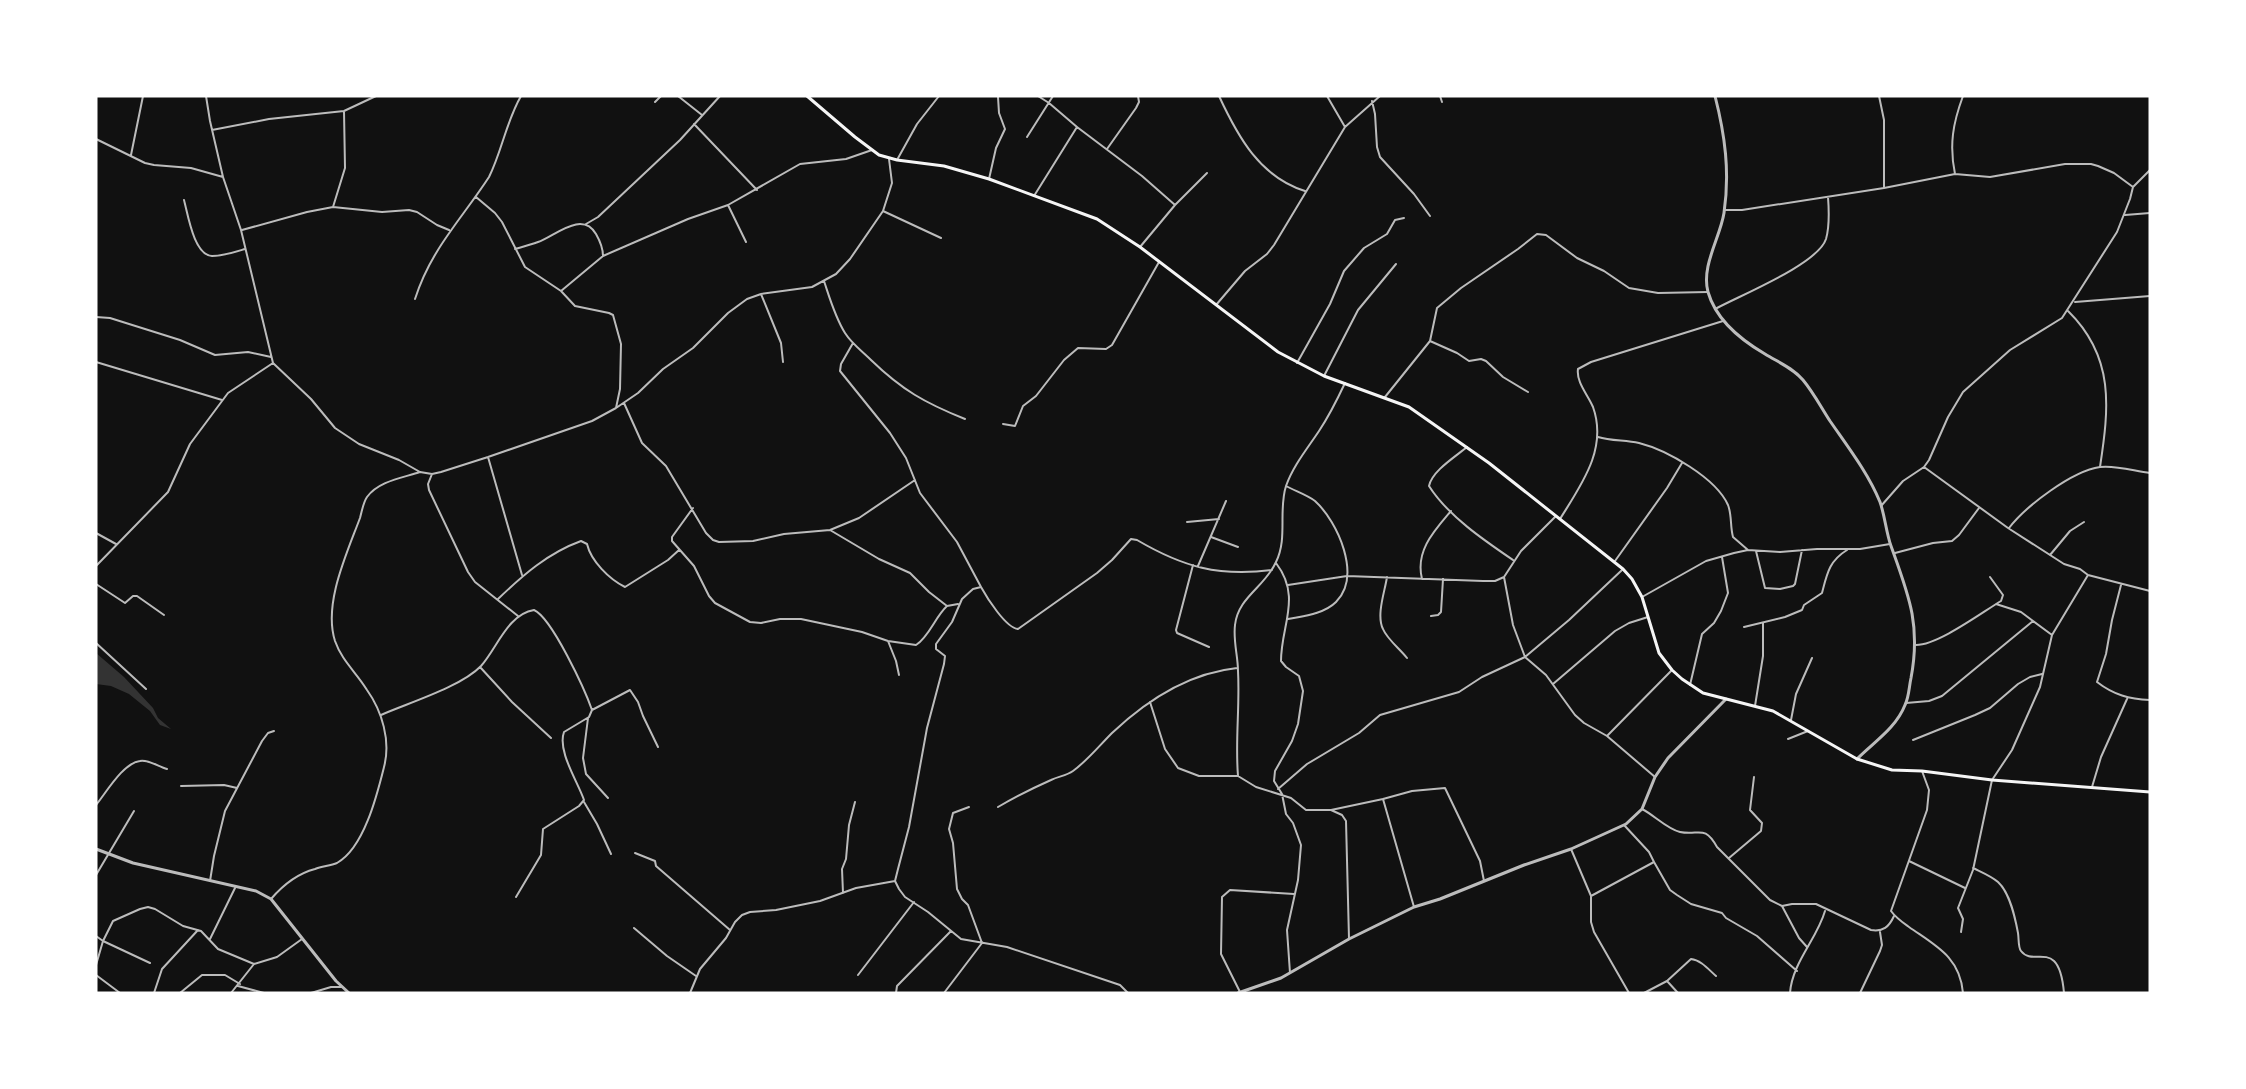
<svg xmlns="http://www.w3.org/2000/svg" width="2246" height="1089" font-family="Spectral,serif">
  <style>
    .water { fill: #333 }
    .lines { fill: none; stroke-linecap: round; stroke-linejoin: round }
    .minor { stroke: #bcbcbc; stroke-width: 2 }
    .tertiary { stroke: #bcbcbc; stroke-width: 3 }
    .secondary { stroke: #f5f5f5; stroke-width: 3 }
  </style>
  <rect width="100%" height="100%" fill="#111"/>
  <path class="water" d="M 96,653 L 124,677 L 153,708 L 158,718 L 171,729 L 160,725 L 150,711 L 129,694 L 111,686 L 96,684 Z"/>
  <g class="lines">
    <path class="minor" d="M 206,96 L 210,121 L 223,177
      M 678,96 L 702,115
      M 1219,96 C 1238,137 1260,177 1305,191
      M 1327,96 L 1345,127
      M 1440,96 L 1442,102
      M 1879,96 L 1884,120 L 1884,188
      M 1372,101 L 1375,114 L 1377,147 L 1380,157 L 1414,194 L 1430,216
      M 655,102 L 661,96
      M 694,124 L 757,190
      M 1077,127 L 1142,176 L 1175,205
      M 212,130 L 269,119 L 344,111 L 376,96
      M 1027,137 L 1053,96
      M 96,139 L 145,163 L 154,165 L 191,168 L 223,177 L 241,230 L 273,363 L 228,393 L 190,444 L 168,492 L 96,566
      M 1107,149 L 1136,108 L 1139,102 L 1138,96
      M 131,155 L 143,96
      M 897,160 L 917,124 L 939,96
      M 1955,174 C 1949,145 1953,123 1963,96
      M 989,179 L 996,148 L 1005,129 L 999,113 L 998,97
      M 1034,196 L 1077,127 L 1049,103 L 1038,96
      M 476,197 L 495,213 L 502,222 L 525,267 L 561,291 L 575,306 L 609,313 L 613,315 L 621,344 L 620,389 L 616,408
      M 184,200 C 188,215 194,255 212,256 C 223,256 235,252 245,249
      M 728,205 L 746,242
      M 333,207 L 345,168 L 344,111
      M 1724,210 L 1742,210 L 1884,188 L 1955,174 L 1990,177 L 2065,164 L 2091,164 L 2098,166 L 2114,173 L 2133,187
      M 883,211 L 941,238
      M 2125,215 L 2150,213
      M 586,224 L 598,217 L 680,140 L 720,96
      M 242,230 L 307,212 L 333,207 L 382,212 L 409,210 L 417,212 L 437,225 L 449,230
      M 1140,247 L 1175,205 L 1207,173
      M 515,249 C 522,247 530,245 538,242 C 555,236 582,210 596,234 C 600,241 603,247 603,256
      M 824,281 C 830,299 835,317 845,333 C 852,344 862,351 871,360 C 902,390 925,403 965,419
      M 561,291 L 603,256 L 688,219 L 728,205 L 800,164 L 846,159 L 872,150
      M 761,294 L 781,343 L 783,362
      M 415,299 C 431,249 461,220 489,177 C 502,151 506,122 521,96
      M 2075,302 L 2150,296
      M 1216,305 L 1245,271 L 1267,254 L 1274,245 L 1345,127 L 1380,96
      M 1717,308 C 1741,295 1818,264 1826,239 C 1830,225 1829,210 1828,197
      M 2068,311 C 2115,357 2109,408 2100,467
      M 96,317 L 110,318 L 180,340 L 215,355 L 248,352 L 271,357
      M 1430,341 L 1457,353 L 1469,361 L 1481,359 L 1486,361 L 1503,377 L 1528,392
      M 853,343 L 841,364 L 840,371 L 890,433 L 906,458 L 920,493 L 957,542 L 981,587
      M 96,362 L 222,400
      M 273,363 L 311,399 L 335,428 L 359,444 L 399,460 L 420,472 L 432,474 L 441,472 L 488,457 L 592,421 L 616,408 L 638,393 L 663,369 L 693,348 L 728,313 L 747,299 L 761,294 L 812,287 L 836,274 L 850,259 L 883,211 L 892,183 L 889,159
      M 1297,363 L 1330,304 L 1344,271 L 1364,248 L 1387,234 L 1395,220 L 1404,218
      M 1324,376 L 1358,310 L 1396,264
      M 1385,397 L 1430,341 L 1437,308 L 1461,288 L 1518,249 L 1537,234 L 1546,235 L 1577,258 L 1604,271 L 1629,288 L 1658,293 L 1708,292
      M 624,403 L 642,443 L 666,466 L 706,533 L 713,540 L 719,542 L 753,541 L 784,534 L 830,530 L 859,518 L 915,480
      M 1003,424 L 1015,426 L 1023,406 L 1036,396 L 1064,360 L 1078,348 L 1106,349 L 1112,345 L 1159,262
      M 1598,437 C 1611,441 1625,440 1639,443 C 1667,450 1716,478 1728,505 C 1732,515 1730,526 1733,537 L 1748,550
      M 1467,447 C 1455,457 1432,471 1429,486 C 1448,516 1485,541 1513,560
      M 488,457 L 522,575
      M 1924,467 L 2008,528 L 2064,564 L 2080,569 L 2088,575 L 2150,591
      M 432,474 L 428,484 L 429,490 L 468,572 L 475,582 L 518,616
      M 1286,486 C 1295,491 1307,495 1315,501 C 1338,522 1362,576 1336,602 C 1324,614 1303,616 1288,619
      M 1881,506 L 1903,481 L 1924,467 L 1929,460 L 1948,417 L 1963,392 L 2010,350 L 2062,318 L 2117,232 L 2130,199 L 2133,187 L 2150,170
      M 693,508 L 672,537 L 672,541 L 694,566 L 709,596 L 715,603 L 750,622 L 761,623 L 780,619 L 801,619 L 862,632 L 888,641 L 916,645 C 929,637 935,617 947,606
      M 1560,519 C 1581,485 1608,449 1593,407 C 1588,395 1576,382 1578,369 L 1591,362 L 1723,321
      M 1187,522 L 1219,519
      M 2009,528 C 2026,506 2072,471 2100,467 C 2116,465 2134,471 2150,473
      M 830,530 L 879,559 L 910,573 L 929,592 L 947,606 L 958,604
      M 96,533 L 116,544
      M 1211,537 L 1238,547
      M 1756,551 L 1765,588 L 1780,589 L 1793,586 L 1795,584 L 1802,550
      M 1895,553 L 1933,543 L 1952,541 L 1959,535 L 1979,508
      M 2050,555 L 2070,531 L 2084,522
      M 1615,561 L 1667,488 L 1682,463
      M 1276,563 C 1302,597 1281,625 1281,661 L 1286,667 L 1299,676 L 1303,691 L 1298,724 L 1292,741 L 1275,771 L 1274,781 L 1282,794 L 1286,814 L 1293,823 L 1301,845 L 1298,880 L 1287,930 L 1290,973
      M 1193,565 L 1176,630 L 1177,633 L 1209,647
      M 1198,566 L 1226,501
      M 1387,577 C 1385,591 1376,615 1383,629 C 1387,639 1400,649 1407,658
      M 1504,577 L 1513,625 L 1525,657 L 1546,675 L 1575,715 L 1584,723 L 1607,736 L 1655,777
      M 1422,579 C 1415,551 1434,531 1451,511
      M 96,584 L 125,603 L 133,596 L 137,596 L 164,615
      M 1288,585 L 1347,576 L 1483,581 L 1495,581 L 1504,577 L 1521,551 L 1556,516
      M 2121,585 L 2112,620 L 2106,654 L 2097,682 C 2114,695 2129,699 2150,700
      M 1642,597 L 1706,561 L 1734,553 L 1748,550 L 1780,552 L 1817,549 L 1860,549 L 1890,544
      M 498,599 C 523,575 548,553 581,541 L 587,544 C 591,561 609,579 625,587 L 668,560 L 679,550
      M 1996,604 L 2021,612 L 2052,635
      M 1431,616 L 1438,615 L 1441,612 L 1443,579
      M 1744,627 L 1785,617 L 1802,610 L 1804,605 L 1822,593 C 1827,574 1829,561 1847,550
      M 888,641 L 896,661 L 899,675
      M 96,643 L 146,689
      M 1916,645 C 1938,645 1981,613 2001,601 L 2003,595 L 1990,577
      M 480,667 L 512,702 L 551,738
      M 1553,684 L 1615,631 L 1629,623 L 1648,617
      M 1690,685 L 1702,634 L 1714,623 L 1721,611 L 1728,593 L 1722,557
      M 1150,702 L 1165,749 L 1178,768 L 1199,776 L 1238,776 L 1256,787 L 1291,798 L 1306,810 L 1331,810 L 1342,815 L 1346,821 L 1349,939
      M 1906,703 L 1929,701 L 1942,696 L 2033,621
      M 1755,706 L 1763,656 L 1763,623
      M 381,715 C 408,703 461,687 481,666 C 497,648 508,614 534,610 C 552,618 585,690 592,710
      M 588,718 L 583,758 L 586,774 L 608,798
      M 1791,720 L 1796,694 L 1812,658
      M 1607,736 L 1672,670
      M 1788,739 L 1808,731
      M 1913,740 L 1975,715 L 1990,708 L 2018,684 L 2030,677 L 2042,674
      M 1922,771 L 1929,790 L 1927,810 L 1891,911 C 1896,918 1902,922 1909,927 C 1936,946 1960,957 1963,993
      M 1238,776 C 1235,741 1240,706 1238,671 C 1238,656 1233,641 1235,625 C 1238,597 1265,587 1276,562 C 1288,538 1278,511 1286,486 C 1293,466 1307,449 1319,431 C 1329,416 1337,400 1345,383
      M 181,786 L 224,785 L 237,788
      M 2092,787 L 2101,757 L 2127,699
      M 1278,789 L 1307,764 L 1359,733 L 1380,715 L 1459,692 L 1482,677 L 1525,657 L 1569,620 L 1622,570
      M 1383,799 L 1412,791 L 1445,788 L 1480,861 L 1484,881
      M 584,802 L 597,824 L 611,854
      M 96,805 C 106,793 123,763 140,761 C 148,759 159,767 167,769
      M 998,807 C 1015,797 1033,788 1051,780 C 1059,776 1066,776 1073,771 C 1088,760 1099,746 1112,733 C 1147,700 1189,673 1237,668
      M 1642,809 C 1654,815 1667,829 1680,832 C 1699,836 1704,824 1717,847 L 1770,900 L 1782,906 L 1792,904 L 1816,904 L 1871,930 C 1883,932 1889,927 1894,916
      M 1331,810 L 1383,799 L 1414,907
      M 1624,825 L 1649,852 L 1654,862
      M 1571,849 L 1591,896 L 1591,922 L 1594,932 L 1629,993
      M 635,853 L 655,861 L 656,866 L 730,930
      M 1729,858 L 1761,831 L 1762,823 L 1750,810 L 1754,777
      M 1909,861 L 1965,888
      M 1973,868 C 1981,872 1991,876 1998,882 C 2010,893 2015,917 2018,933 C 2019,939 2018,947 2021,951 C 2034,968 2059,936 2064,993
      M 96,875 L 134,811
      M 210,881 L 214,856 L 225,811 L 262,741 L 268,733 L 274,731
      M 843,893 L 842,869 L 846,859 L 849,825 L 855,802
      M 1591,896 L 1654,862 L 1670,890 L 1677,895 L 1691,904 L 1722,913 L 1726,918 L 1757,936 L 1797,971
      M 516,897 L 541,855 L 543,829 L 579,806 L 584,800 C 578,782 557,751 564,732 L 589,717 L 592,710 L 630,690 L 638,702 L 643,716 L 658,747
      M 271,899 C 283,885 296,874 315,869 C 322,866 330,866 337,863 C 364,848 377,795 384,767 C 391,741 382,711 367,690 C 356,672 342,661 335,641 C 323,604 347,553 360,518 C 362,511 363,503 367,497 C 379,481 402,478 420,472
      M 1782,906 L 1799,938 L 1807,947
      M 634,928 L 667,956 L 696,976
      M 1961,932 L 1963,919 L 1958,908 L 1973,870 L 1992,780 L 2012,750 L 2040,687 L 2052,635 L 2088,575
      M 96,936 L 103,941 L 150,963
      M 210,939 L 235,888
      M 96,965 L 103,941 L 113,921 L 140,909 L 148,907 L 155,909 L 183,926 L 201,931 L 218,949 L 254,964
      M 96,975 L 120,993
      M 858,975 L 914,902
      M 1667,981 L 1678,993
      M 238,986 L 264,993
      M 1240,992 L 1221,954 L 1222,897 L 1230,890 L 1294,894
      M 154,993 L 162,969 L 198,930
      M 180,993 L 202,975 L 225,975 L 240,984
      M 231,993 L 254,964 L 277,957 L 302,939
      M 311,993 L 331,987 L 342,987
      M 690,993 L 700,969 L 726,938 L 735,922 L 742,915 L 750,912 L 776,910 L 820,901 L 856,888 L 895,881
      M 896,993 L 897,986 L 951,931
      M 944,993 L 982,943 L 968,905 L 962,899 L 957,889 L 953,843 L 949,829 L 953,813 L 969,807
      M 1128,993 L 1120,985 L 1007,947 L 961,939 L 928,912 L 905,897 L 899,889 L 895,881 L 898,869 L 909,827 L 927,728 L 944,664 L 945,656 L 936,649 L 936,644 L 952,622 L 962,599 L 973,589 L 981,587 C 987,598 1006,628 1018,629 L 1097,573 L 1112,560 L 1131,539 L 1137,540 C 1183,567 1219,577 1272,570
      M 1644,993 L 1667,981 L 1691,959 C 1701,960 1709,970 1716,976
      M 1790,993 C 1792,963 1817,939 1825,911
      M 1860,993 L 1880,951 L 1882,945 L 1880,932"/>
    <path class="tertiary" d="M 1715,96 C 1725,135 1730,172 1724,213 C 1720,238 1701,266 1708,292 C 1716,320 1741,340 1765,354 C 1778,362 1793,368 1803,380 C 1813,392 1821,407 1830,421 C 1848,447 1868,473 1880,502 C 1885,516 1886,532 1891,546 C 1909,596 1921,625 1911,678 C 1909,687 1909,697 1905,705 C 1896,728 1874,742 1857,759
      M 96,849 L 133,863 L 256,891 L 271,899 L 336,981 L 349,993
      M 1238,993 L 1281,978 L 1349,939 L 1414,907 L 1440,899 L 1524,865 L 1571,849 L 1626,824 L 1642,809 L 1655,777 L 1668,758 L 1726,699"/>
    <path class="secondary" d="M 807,96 L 855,137 L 879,155 L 897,160 L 944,166 L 989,179 L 1097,219 L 1140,247 L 1278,352 L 1324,376 L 1409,407 L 1489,463 L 1623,569 L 1632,579 L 1642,597 L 1659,653 L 1672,670 L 1682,679 L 1703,693 L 1773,711 L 1857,759 L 1892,770 L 1922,771 L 1992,780 L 2150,792"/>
  </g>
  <rect width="2246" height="1089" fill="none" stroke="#ffffff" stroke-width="195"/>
</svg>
